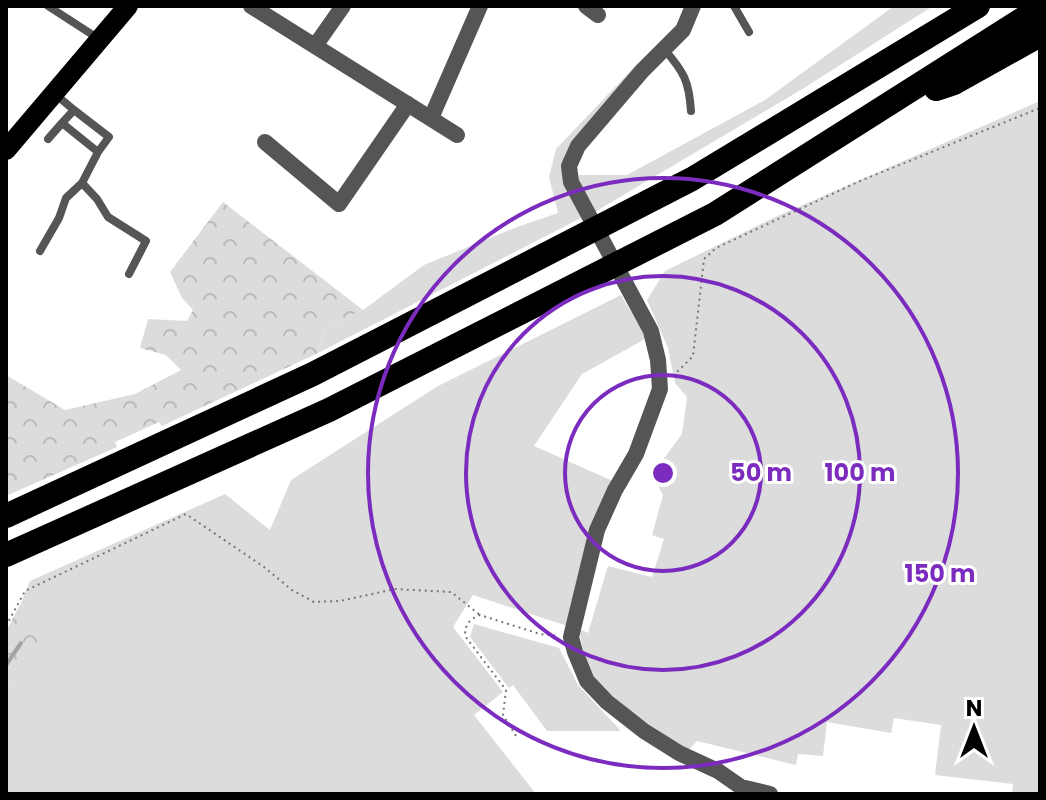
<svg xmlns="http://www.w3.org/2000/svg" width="1046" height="800" font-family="Poppins,sans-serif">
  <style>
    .grass { fill: #dcdcdc }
    .forest { fill: url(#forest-crowns) }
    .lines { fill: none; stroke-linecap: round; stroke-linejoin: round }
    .stream { stroke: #a3a3a3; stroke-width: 4 }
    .path { stroke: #777; stroke-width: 2; stroke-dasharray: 2 4; stroke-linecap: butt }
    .lane { stroke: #555; stroke-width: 8 }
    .street { stroke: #555; stroke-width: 16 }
    .primary { stroke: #000; stroke-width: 20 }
    .highway { stroke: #000; stroke-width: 24 }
    .ring { fill: none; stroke: #7b2cbf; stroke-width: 4 }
    .centre { fill: #7b2cbf; stroke: #fff; stroke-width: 4 }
    .ring-label { font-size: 24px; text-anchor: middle; font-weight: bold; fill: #7b2cbf; stroke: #fff; stroke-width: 6; stroke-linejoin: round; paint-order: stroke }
  </style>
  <defs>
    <pattern id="forest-crowns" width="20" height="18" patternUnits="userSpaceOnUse" patternTransform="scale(2)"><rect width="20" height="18" fill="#dcdcdc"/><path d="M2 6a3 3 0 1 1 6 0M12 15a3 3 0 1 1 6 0" fill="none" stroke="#bbb"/></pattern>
  </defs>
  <rect width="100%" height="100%" fill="#fff"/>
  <path class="grass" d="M 894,6 L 933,6 L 804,88 L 593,213 L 576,175 L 627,175 L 765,100 Z
    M 639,62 L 569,151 L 583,217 L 318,353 L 325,327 L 363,310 L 424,265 L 517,227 L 558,213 L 549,177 L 556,149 Z
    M 1040,101 L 1040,794 L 1012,794 L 1013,784 L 935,775 L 941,725 L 894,718 L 891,733 L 827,722 L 823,756 L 798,754 L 796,765 L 697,741 L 688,751 L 632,712 L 597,683 L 583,651 L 579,629 L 588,633 L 608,566 L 652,577 L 664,539 L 652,535 L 663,495 L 652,475 L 682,434 L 687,397 L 675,383 L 668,348 L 647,300 L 665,271 L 773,218 Z
    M 621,295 L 647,338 L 582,374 L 534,446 L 613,481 L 567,626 L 473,595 L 453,627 L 503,692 L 474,715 L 536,794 L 6,794 L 6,688 L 47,641 L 21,603 L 30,581 L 225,494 L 270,530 L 291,480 L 438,386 Z
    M 474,624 L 559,648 L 578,685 L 621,731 L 547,731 L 513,685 L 509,688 L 470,637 Z"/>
  <path class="forest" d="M 223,202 L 363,310 L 325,327 L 318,353 L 162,426 L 159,422 L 115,442 L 117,447 L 6,496 L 6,375 L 65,410 L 135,394 L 181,370 L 166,355 L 140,348 L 148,319 L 187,321 L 193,310 L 182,298 L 170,272 Z
    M 21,603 L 48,641 L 6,688 L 6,631 Z"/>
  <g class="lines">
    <path class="stream" d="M 6,665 L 21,643"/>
    <path class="path" d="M 673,376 L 693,356 L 704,259 L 716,248 L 860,181 L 1040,108
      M 6,626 L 25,591 L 186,514 L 264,567 L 292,590 L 314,602 L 340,601 L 395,589 L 451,592 L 480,615
      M 516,736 L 503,715 L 506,690 L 465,636 C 465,625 469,619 480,615 L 540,634 L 558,636"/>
    <path class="lane" d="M 48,6 L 99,39
      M 734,6 L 749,32
      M 664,49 C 684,72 689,81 691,111
      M 55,94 L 74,110 L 62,123 L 98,152 L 82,183 L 97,199 L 108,217 L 146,241 L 129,274
      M 74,110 L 109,137 L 98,152
      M 48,139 L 62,123
      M 40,251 L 59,218 L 66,198 L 82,183"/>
    <path class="street" d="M 251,6 L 457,135
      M 586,6 L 598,15
      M 693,6 L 683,30 L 642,71 L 578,146 L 569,166 L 571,182 L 651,331 L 658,360 L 660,389 L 636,454 L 615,490 L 597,530 L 571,637 L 575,652 L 587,681 L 607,702 L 644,731 L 679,753 L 718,771 L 741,787 L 770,794
      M 315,46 L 343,6
      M 431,118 L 480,6
      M 265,142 L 339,204 L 408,104"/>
    <path class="primary" d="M 6,150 L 128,6"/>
    <path class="highway" d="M 936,89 L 954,83 L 1040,35
      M 6,516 L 313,374 L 692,179 L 978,6
      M 6,555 L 329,410 L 715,214 L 1040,8"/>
  </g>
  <g class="ring">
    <circle cx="663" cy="473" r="98"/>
    <circle cx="663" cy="473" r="197"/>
    <circle cx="663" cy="473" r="295"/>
  </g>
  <circle cx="663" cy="473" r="12" class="centre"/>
  <g class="ring-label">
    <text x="761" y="481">50 m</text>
    <text x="860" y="481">100 m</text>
    <text x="940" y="582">150 m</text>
  </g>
  <rect width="1046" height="800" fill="none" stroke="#000000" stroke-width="16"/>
  <g transform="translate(974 728)" stroke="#ffffff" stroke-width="6" paint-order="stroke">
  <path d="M0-6L14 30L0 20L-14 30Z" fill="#000000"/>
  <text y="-12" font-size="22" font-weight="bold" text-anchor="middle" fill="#000000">N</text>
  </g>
</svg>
